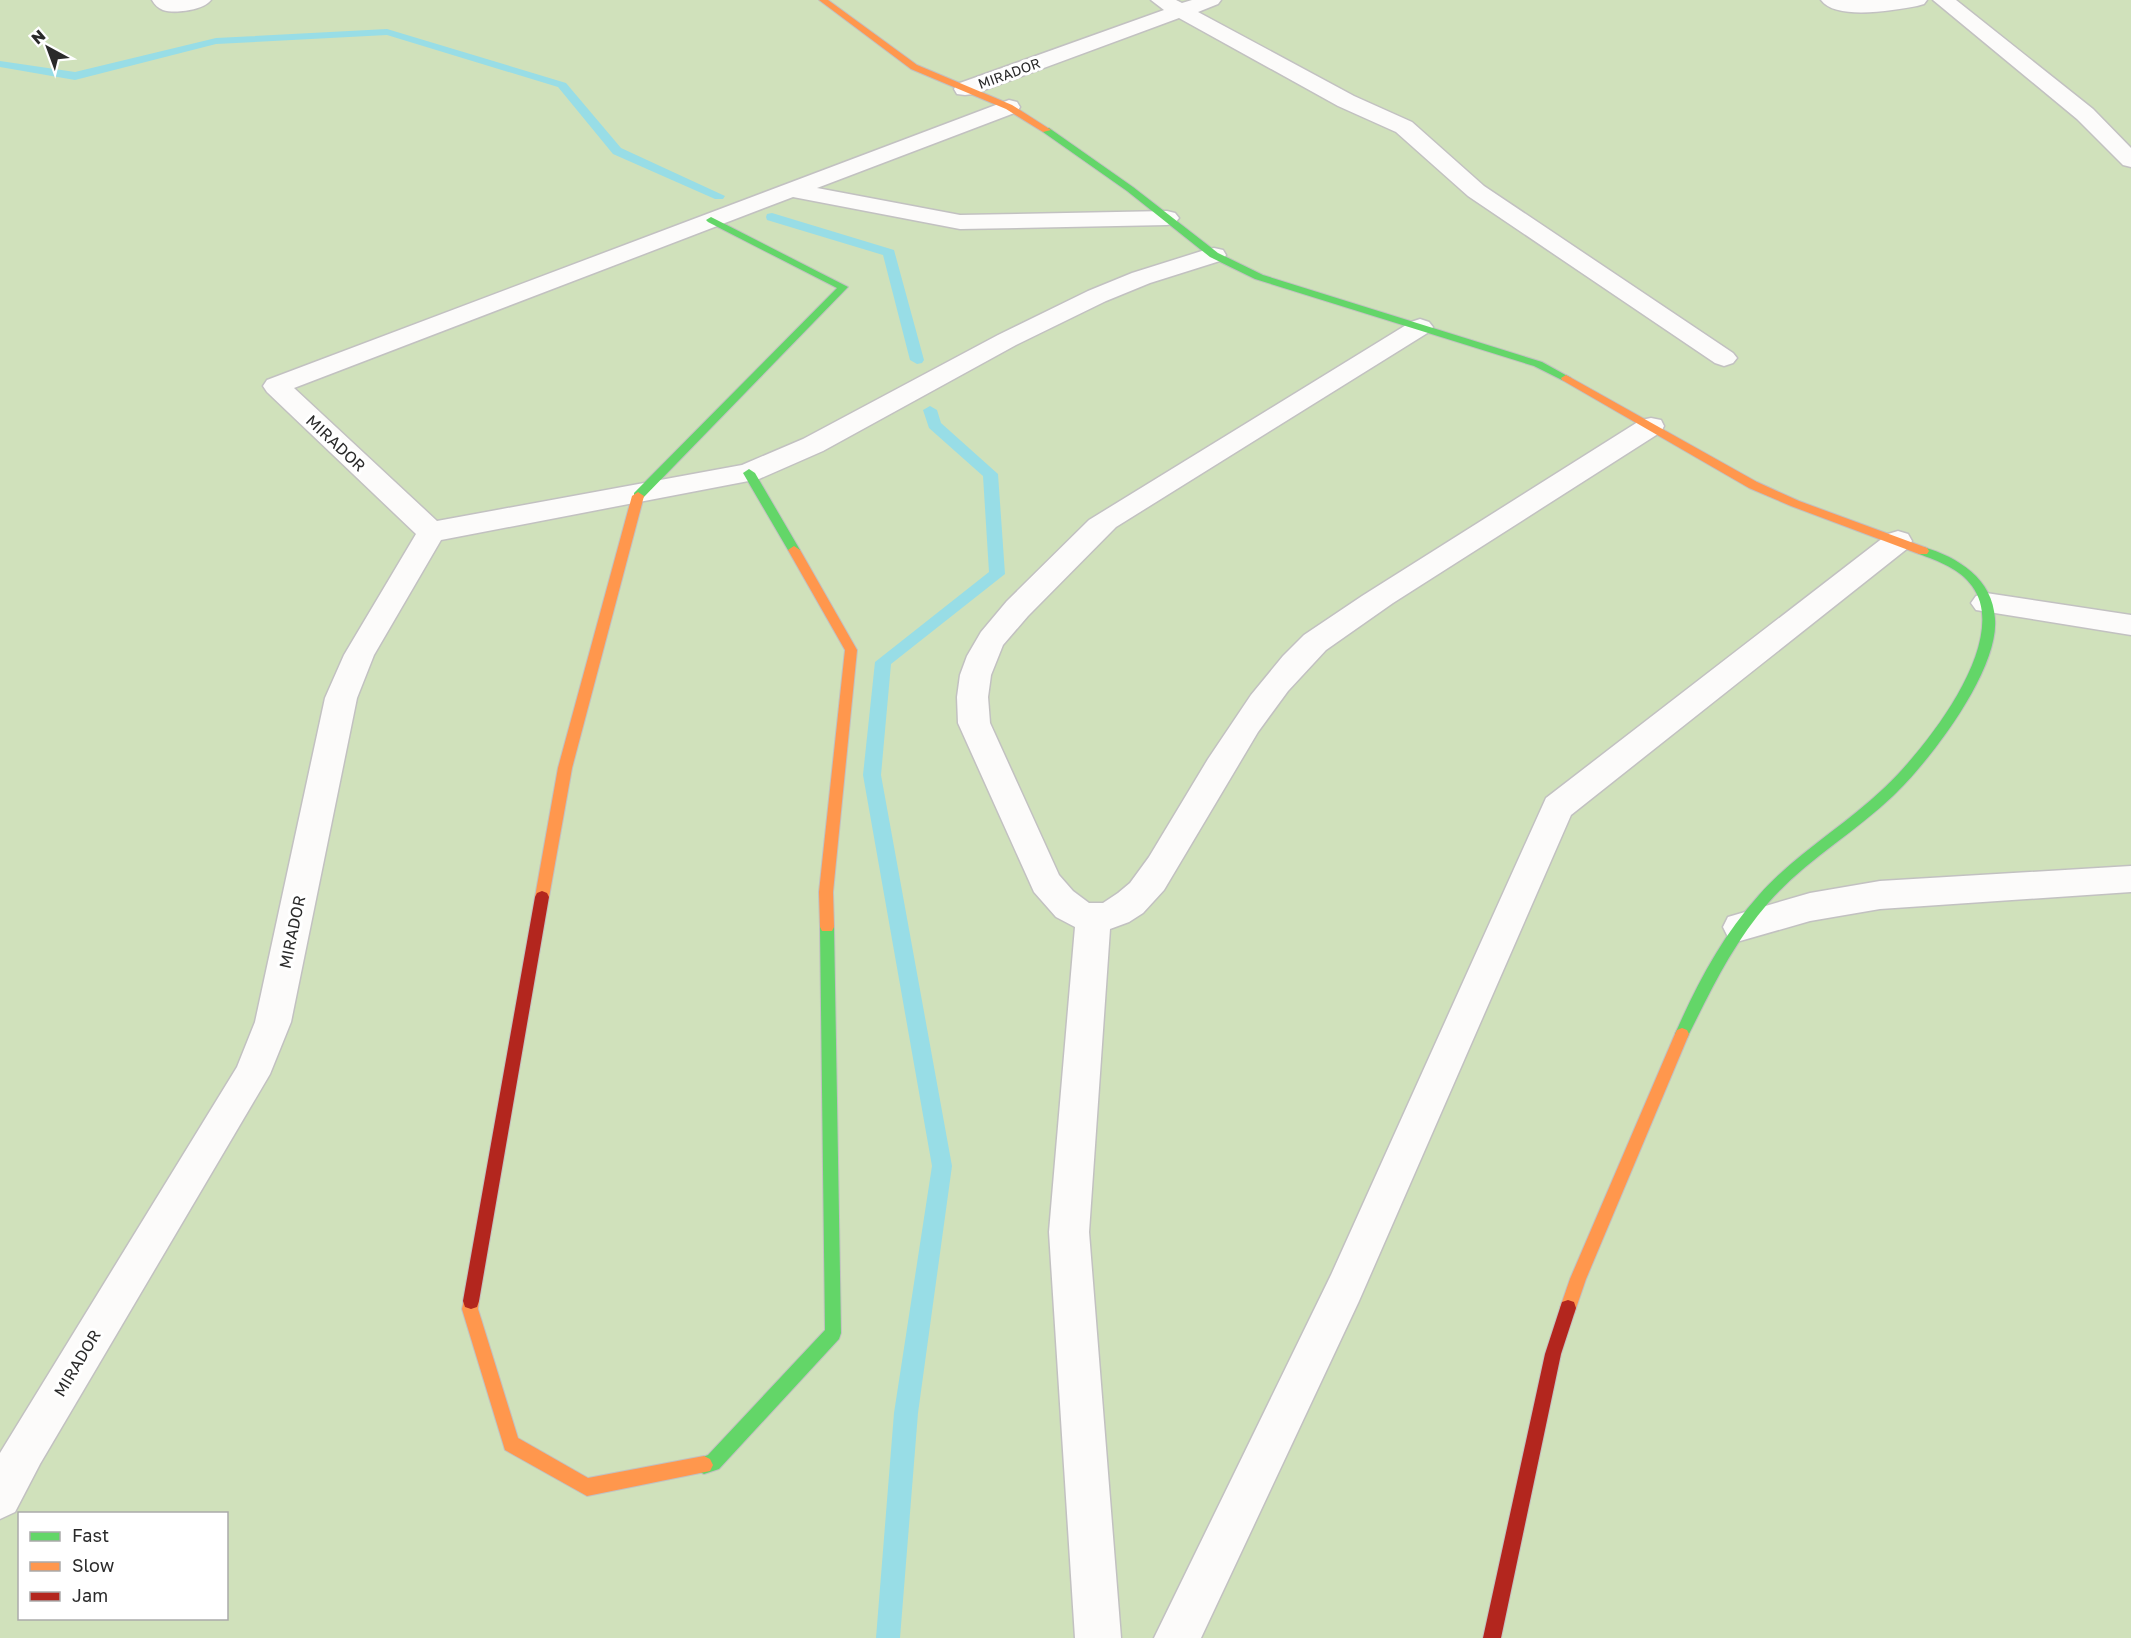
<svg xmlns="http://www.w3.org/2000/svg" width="2131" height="1638" font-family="'Golos Text',sans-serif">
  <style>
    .green { fill: #d0e1bb; fill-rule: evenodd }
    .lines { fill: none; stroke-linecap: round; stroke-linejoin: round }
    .stream { fill: #98dde6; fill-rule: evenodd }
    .street-casing { stroke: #c2c1c1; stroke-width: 3 }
    .fast-casing { stroke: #c2c1c1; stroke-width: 2 }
    .slow-casing { stroke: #c2c1c1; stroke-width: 2 }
    .jam-casing { stroke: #c2c1c1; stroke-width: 2 }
    .street { fill: #fcfbfa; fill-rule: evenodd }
    .fast { fill: #63d668; fill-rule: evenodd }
    .slow { fill: #ff974d; fill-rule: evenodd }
    .jam { fill: #b3261e; fill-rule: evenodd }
    .labels { text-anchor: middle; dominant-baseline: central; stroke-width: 6; stroke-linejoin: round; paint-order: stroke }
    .far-street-label { font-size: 14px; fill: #2a2a2a; stroke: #fff }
    .street-label { font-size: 16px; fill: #2a2a2a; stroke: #fff }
  </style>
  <rect width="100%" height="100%" fill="#e8e4e0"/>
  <path class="green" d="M 0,0 L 2131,0 L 2131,1638 L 0,1638 ZM 20,1514 L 226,1514 L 226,1618 L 20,1618 Z"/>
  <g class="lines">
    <path class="stream" d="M 387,29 L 566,83 L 621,148 L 725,196 L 723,199 L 715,199 L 613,154 L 558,87 L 387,35 L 216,44 L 75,80 L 0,67 L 0,61 L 75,72 L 216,38 Z
      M 772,213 L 894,250 L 924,360 L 922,363 L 917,364 L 910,360 L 883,255 L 767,220 L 766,217 L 767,214 Z
      M 930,406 L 937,410 L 941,423 L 998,474 L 1005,574 L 891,664 L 881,775 L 952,1166 L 918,1413 L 900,1638 L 876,1638 L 894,1413 L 932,1166 L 863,775 L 875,662 L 989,572 L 983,476 L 929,428 L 923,410 Z"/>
    <defs>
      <path id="street" d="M 152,0 L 211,0 C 204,10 175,14 163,10 C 158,8 155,5 152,0 Z
        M 1151,0 L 1176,0 L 1182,3 L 1192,0 L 1221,0 L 1218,4 L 1198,12 L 1354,96 L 1412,122 L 1484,186 L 1733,353 L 1737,358 L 1733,363 L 1724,366 L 1715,363 L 1468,196 L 1396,132 L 1338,106 L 1179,18 L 973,94 L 965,95 L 957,94 L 954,89 L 957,84 L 1164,10 Z
        M 1821,0 L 1927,0 L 1924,4 L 1917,6 C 1895,10 1836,21 1821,0 Z
        M 1933,0 L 1956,0 L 2093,109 L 2131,148 L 2131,167 L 2123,165 L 2077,119 Z
        M 1009,100 L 1017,102 L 1020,107 L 1017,112 L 817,188 L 960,215 L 1167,211 L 1175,213 L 1179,218 L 1175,223 L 1167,225 L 960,229 L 793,197 L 294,388 L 437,521 L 742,465 L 803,439 L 998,335 L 1088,291 L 1132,273 L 1205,250 L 1214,248 L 1223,250 L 1226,255 L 1223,260 L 1150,283 L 1106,301 L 1016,345 L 823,451 L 759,479 L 441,540 L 374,655 L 357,698 L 291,1022 L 270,1074 L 40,1464 L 15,1512 L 0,1519 L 0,1453 L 237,1067 L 255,1022 L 325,698 L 344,655 L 416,534 L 267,392 L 263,386 L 267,380 Z
        M 1420,319 L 1429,322 L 1433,327 L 1429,332 L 1116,527 L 1028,616 L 1003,645 L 991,675 L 988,697 L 990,723 L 1059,875 L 1073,891 L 1089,903 L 1103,903 L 1118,893 L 1130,883 L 1149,857 L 1208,759 L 1251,695 L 1283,656 L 1304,635 L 1362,596 L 1641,420 L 1651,418 L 1661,420 L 1664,426 L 1661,432 L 1393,603 L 1326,650 L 1288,691 L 1258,732 L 1164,890 L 1143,913 L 1129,922 L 1110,929 L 1089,1232 L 1121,1638 L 1075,1638 L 1049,1232 L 1075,927 L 1056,917 L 1034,892 L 958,723 L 957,697 L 960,675 L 967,656 L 981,632 L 1007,601 L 1089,520 L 1411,322 Z
        M 1898,531 L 1908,534 L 1912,541 L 1908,548 L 1571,815 L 1359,1301 L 1201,1638 L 1154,1638 L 1331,1275 L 1546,798 L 1888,534 Z
        M 1986,593 L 2131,615 L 2131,635 L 1976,610 L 1971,603 L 1976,596 Z
        M 2131,866 L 2131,892 L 1880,909 L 1810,921 L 1740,941 L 1728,937 L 1723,927 L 1728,917 L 1810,893 L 1880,881 Z"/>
      <path id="fast" d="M 1043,128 L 1049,128 L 1133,187 L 1218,253 L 1263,275 L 1542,362 L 1571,378 L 1566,381 L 1562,380 L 1534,366 L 1255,279 L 1210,257 L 1127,191 L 1043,132 Z
        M 711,217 L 848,287 L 642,499 L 634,499 L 634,493 L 837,288 L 708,222 L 706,220 Z
        M 749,469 L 755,473 L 800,550 L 798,553 L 794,554 L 788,550 L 743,473 Z
        M 1923,547 C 1958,557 1993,579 1995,619 C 1999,671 1929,762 1893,796 C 1853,834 1805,861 1769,902 C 1733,943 1711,990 1687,1038 L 1682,1040 L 1677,1038 L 1675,1034 C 1697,984 1722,936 1759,895 C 1795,854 1843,827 1883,789 C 1922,753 2013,641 1972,586 C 1960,569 1938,561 1919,554 L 1917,551 Z
        M 827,921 L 832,923 L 834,927 L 841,1333 L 839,1339 L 719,1469 L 704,1474 L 698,1471 L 695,1465 L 698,1459 L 708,1455 L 825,1330 L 820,927 L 822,923 Z"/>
      <path id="slow" d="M 819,0 L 828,0 L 917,65 L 1012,105 L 1051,130 L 1043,132 L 1006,109 L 911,69 Z
        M 1566,375 L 1757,482 L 1799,501 L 1927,548 L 1929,551 L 1927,554 L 1919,554 L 1791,506 L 1749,488 L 1562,380 L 1561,378 Z
        M 638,492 L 644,496 L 572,768 L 549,897 L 547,901 L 537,901 L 535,897 L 558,768 L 632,496 Z
        M 794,546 L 800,550 L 857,650 L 833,892 L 834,927 L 832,931 L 822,931 L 820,927 L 819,892 L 845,650 L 788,550 Z
        M 1682,1028 L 1687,1030 L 1689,1034 L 1586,1279 L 1574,1314 L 1568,1316 L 1562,1314 L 1560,1308 L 1570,1279 L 1675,1034 L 1677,1030 Z
        M 471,1293 L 477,1295 L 479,1301 L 478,1309 L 518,1438 L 588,1478 L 704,1456 L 710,1459 L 713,1465 L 710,1471 L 587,1496 L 505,1450 L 462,1309 L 465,1295 Z"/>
      <path id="jam" d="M 542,891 L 547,893 L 549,897 L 479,1301 L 477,1307 L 471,1309 L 465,1307 L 463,1301 L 535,897 L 537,893 Z
        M 1568,1300 L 1574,1302 L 1576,1308 L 1561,1354 L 1501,1638 L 1483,1638 L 1545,1354 L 1560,1308 L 1562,1302 Z"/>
    </defs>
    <use href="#street" class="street-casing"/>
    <use href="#fast" class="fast-casing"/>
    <use href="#slow" class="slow-casing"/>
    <use href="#jam" class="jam-casing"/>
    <use href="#street" class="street"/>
    <use href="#fast" class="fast"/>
    <use href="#slow" class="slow"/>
    <use href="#jam" class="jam"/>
  </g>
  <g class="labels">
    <g class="far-street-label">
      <text transform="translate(1009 73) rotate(-20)">MIRADOR</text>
    </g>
    <g class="street-label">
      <text transform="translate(336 443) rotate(43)">MIRADOR</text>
      <text transform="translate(292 932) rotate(-78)">MIRADOR</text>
      <text transform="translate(77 1363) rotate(-59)">MIRADOR</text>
    </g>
  </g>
  <rect x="18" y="1512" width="210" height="108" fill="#ffffff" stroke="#aaaaaa" stroke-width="1.5"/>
  <rect x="30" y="1532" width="30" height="9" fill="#63d668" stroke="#aaaaaa" stroke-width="1.5"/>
  <text x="72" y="1542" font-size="18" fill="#2a2a2a">Fast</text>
  <rect x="30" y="1562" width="30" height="9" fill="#ff974d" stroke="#aaaaaa" stroke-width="1.5"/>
  <text x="72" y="1572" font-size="18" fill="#2a2a2a">Slow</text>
  <rect x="30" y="1592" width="30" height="9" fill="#b3261e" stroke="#aaaaaa" stroke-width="1.5"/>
  <text x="72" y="1602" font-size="18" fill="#2a2a2a">Jam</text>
  <g transform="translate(48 48) rotate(319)" stroke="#ffffff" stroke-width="4.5" paint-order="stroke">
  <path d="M0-4.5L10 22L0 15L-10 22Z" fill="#2a2a2a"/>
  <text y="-9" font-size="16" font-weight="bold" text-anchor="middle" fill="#2a2a2a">N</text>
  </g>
</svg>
